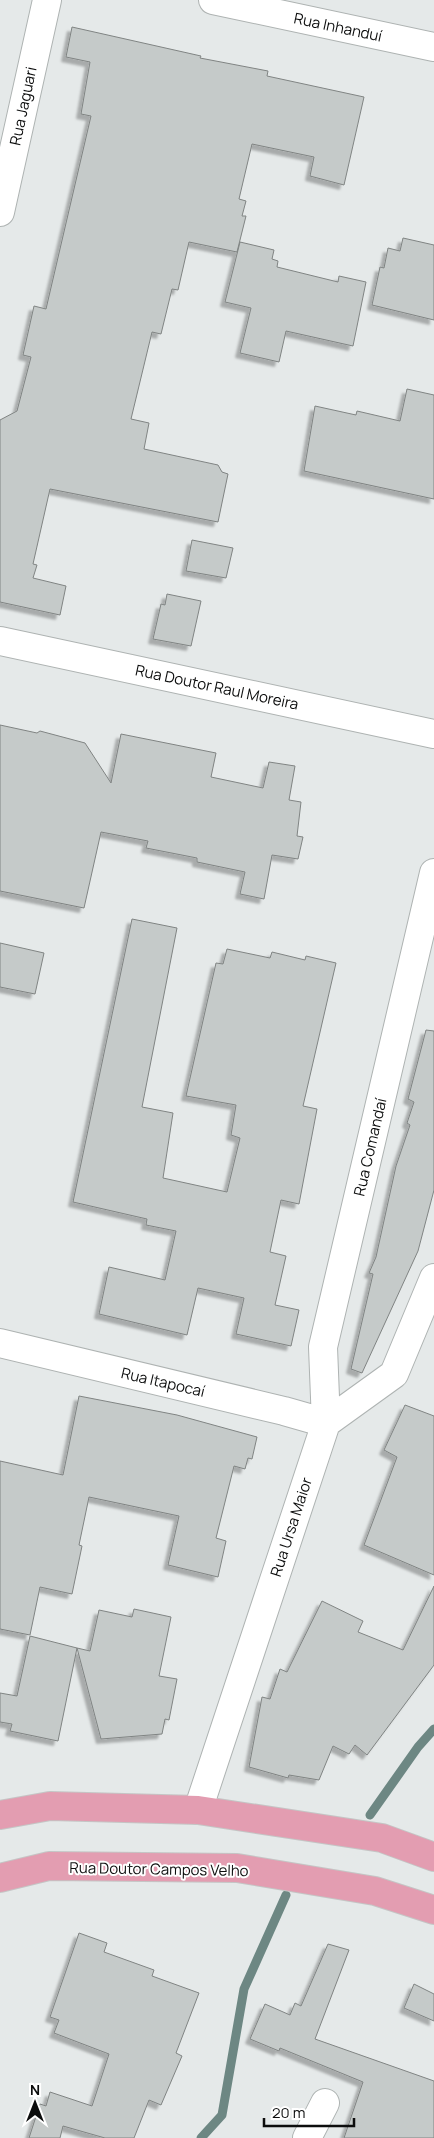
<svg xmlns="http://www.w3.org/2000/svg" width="434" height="2138" font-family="Manrope,sans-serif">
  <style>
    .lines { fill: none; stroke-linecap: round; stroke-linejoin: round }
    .stream { stroke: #6d8783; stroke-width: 9 }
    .building { fill: #c5cac9; stroke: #808483; filter: url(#shadow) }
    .minor-casing { stroke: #aeb3b2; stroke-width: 30 }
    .major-casing { stroke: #c5c5c5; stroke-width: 30 }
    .minor { stroke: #fff; stroke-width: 28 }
    .major { stroke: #e39db1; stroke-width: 28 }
    .labels { text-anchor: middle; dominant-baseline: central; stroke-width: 4; stroke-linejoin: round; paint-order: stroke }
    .street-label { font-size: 15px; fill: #0c0d0d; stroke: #fff }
  </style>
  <defs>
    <filter id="shadow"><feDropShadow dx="-4.5" dy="4.5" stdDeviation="1" flood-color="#0004"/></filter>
  </defs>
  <rect width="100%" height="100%" fill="#e5e9e9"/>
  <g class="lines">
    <path class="stream" d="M 370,1815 L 418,1747 L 434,1729
      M 201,2138 L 222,2115 L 244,1989 L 286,1895"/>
  </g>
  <path class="building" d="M 72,27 L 201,56 L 200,58 L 268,71 L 267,76 L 364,97 L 344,185 L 310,176 L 314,157 L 252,144 L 239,199 L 246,201 L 242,216 L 246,216 L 237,252 L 189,242 L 178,290 L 172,289 L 161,334 L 152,332 L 131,419 L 149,423 L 144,449 L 218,465 L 222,472 L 228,474 L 218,522 L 50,489 L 33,564 L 37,565 L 33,578 L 66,586 L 60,615 L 0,602 L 0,420 L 17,411 L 31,357 L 23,355 L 34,306 L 46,309 L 91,116 L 81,114 L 90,62 L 66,57 Z
    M 403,238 L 434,245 L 434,320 L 372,305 L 380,267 L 384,268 L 388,248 L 400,251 Z
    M 240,242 L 274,250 L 272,259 L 278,261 L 277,267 L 338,282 L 339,276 L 366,282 L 353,346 L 286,331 L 279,362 L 240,353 L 251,308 L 225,302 Z
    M 407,389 L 434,395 L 434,499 L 304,471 L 315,406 L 356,415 L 357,411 L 400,421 Z
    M 192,540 L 233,548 L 226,578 L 186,571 Z
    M 167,594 L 201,601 L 191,646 L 153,639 L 161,604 L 165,605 Z
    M 0,725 L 37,733 L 40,731 L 85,743 L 111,783 L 121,734 L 216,753 L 211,777 L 263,788 L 269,762 L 295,766 L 289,800 L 301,802 L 297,836 L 303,837 L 298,859 L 272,855 L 264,899 L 240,894 L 245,872 L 197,862 L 197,858 L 146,848 L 148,841 L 101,832 L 84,908 L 0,891 Z
    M 132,919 L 177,928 L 142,1107 L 173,1113 L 163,1178 L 227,1192 L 240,1138 L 231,1135 L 236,1105 L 186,1096 L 216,963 L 223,964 L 227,949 L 270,958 L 272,952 L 305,960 L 306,956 L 336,963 L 303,1106 L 317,1109 L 299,1204 L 281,1200 L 270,1252 L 286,1256 L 275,1305 L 299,1310 L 291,1346 L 236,1334 L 244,1298 L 198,1288 L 187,1335 L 99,1314 L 109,1267 L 165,1280 L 176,1231 L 146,1225 L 147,1219 L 73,1202 Z
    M 0,943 L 44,953 L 35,994 L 0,987 Z
    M 426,1030 L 434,1031 L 434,1190 L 418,1251 L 362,1373 L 351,1369 L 373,1274 L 369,1273 L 376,1257 L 396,1166 L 410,1125 L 407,1123 L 414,1102 L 408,1099 Z
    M 79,1396 L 177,1415 L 257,1437 L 252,1459 L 248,1458 L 245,1469 L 234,1466 L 216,1538 L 226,1541 L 218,1577 L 168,1565 L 179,1516 L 89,1497 L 79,1545 L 82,1546 L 72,1594 L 40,1587 L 30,1635 L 0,1629 L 0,1461 L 63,1475 Z
    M 405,1405 L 434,1416 L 434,1575 L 364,1545 L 397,1457 L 384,1450 Z
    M 434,1586 L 434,1665 L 367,1755 L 355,1745 L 349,1754 L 333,1746 L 319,1780 L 289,1775 L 288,1778 L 249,1767 L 262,1697 L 270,1699 L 280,1669 L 287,1672 L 322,1601 L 363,1621 L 358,1632 L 403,1650 Z
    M 134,1609 L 171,1617 L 159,1676 L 177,1679 L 169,1720 L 165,1719 L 162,1734 L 101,1739 L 77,1648 L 90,1651 L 99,1610 L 132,1617 Z
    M 30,1636 L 77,1648 L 58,1741 L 10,1731 L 12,1724 L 0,1722 L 0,1693 L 17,1696 Z
    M 79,1933 L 107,1943 L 104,1952 L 154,1970 L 152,1976 L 199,1993 L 176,2053 L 182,2056 L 161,2105 L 149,2100 L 134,2138 L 105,2138 L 63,2126 L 60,2138 L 29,2138 L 40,2104 L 46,2106 L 50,2092 L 92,2106 L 109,2054 L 54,2033 L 59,2020 L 50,2017 Z
    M 328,1944 L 349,1950 L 315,2039 L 434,2081 L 434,2138 L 344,2138 L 363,2082 L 280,2048 L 279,2051 L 250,2039 L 265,2004 L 290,2015 L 295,2003 L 301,2006 Z
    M 414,1984 L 434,1994 L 434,2021 L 404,2008 Z"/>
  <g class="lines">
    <defs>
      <path id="minor" d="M 213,0 L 434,47
        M 0,212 L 47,0
        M 0,641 L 434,734
        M 0,1343 L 284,1411 L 326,1423
        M 326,1423 L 323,1347 L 434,873
        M 198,1810 L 326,1423 L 394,1374 L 434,1278
        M 307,2138 L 325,2103"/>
      <path id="major" d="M 0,1815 L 50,1806 L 198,1810 L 382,1838 L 434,1857
        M 0,1878 L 49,1866 L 237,1868 L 375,1891 L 434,1910"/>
    </defs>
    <use href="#minor" class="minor-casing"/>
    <use href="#major" class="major-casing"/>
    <use href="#minor" class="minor"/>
    <use href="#major" class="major"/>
  </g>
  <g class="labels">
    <g class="street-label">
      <text transform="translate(338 27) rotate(12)">Rua Inhanduí</text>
      <text transform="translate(23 106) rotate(-78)">Rua Jaguari</text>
      <text transform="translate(217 687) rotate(12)">Rua Doutor Raul Moreira</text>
      <text transform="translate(370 1147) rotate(-77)">Rua Comandaí</text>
      <text transform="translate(163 1382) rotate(13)">Rua Itapocaí</text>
      <text transform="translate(291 1527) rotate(-72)">Rua Ursa Maior</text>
      <text transform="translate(159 1869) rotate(1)">Rua Doutor Campos Velho</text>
    </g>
  </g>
  <g transform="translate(35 2103)" stroke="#ffffff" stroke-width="4" paint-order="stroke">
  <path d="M0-4L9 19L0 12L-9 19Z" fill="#0c0d0d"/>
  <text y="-8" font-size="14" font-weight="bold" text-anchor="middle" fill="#0c0d0d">N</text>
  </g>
  <path d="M264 2118v8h90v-8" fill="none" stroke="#0c0d0d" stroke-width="2.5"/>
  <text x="272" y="2118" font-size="15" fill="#0c0d0d" stroke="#ffffff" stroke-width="4" paint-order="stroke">20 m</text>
</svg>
